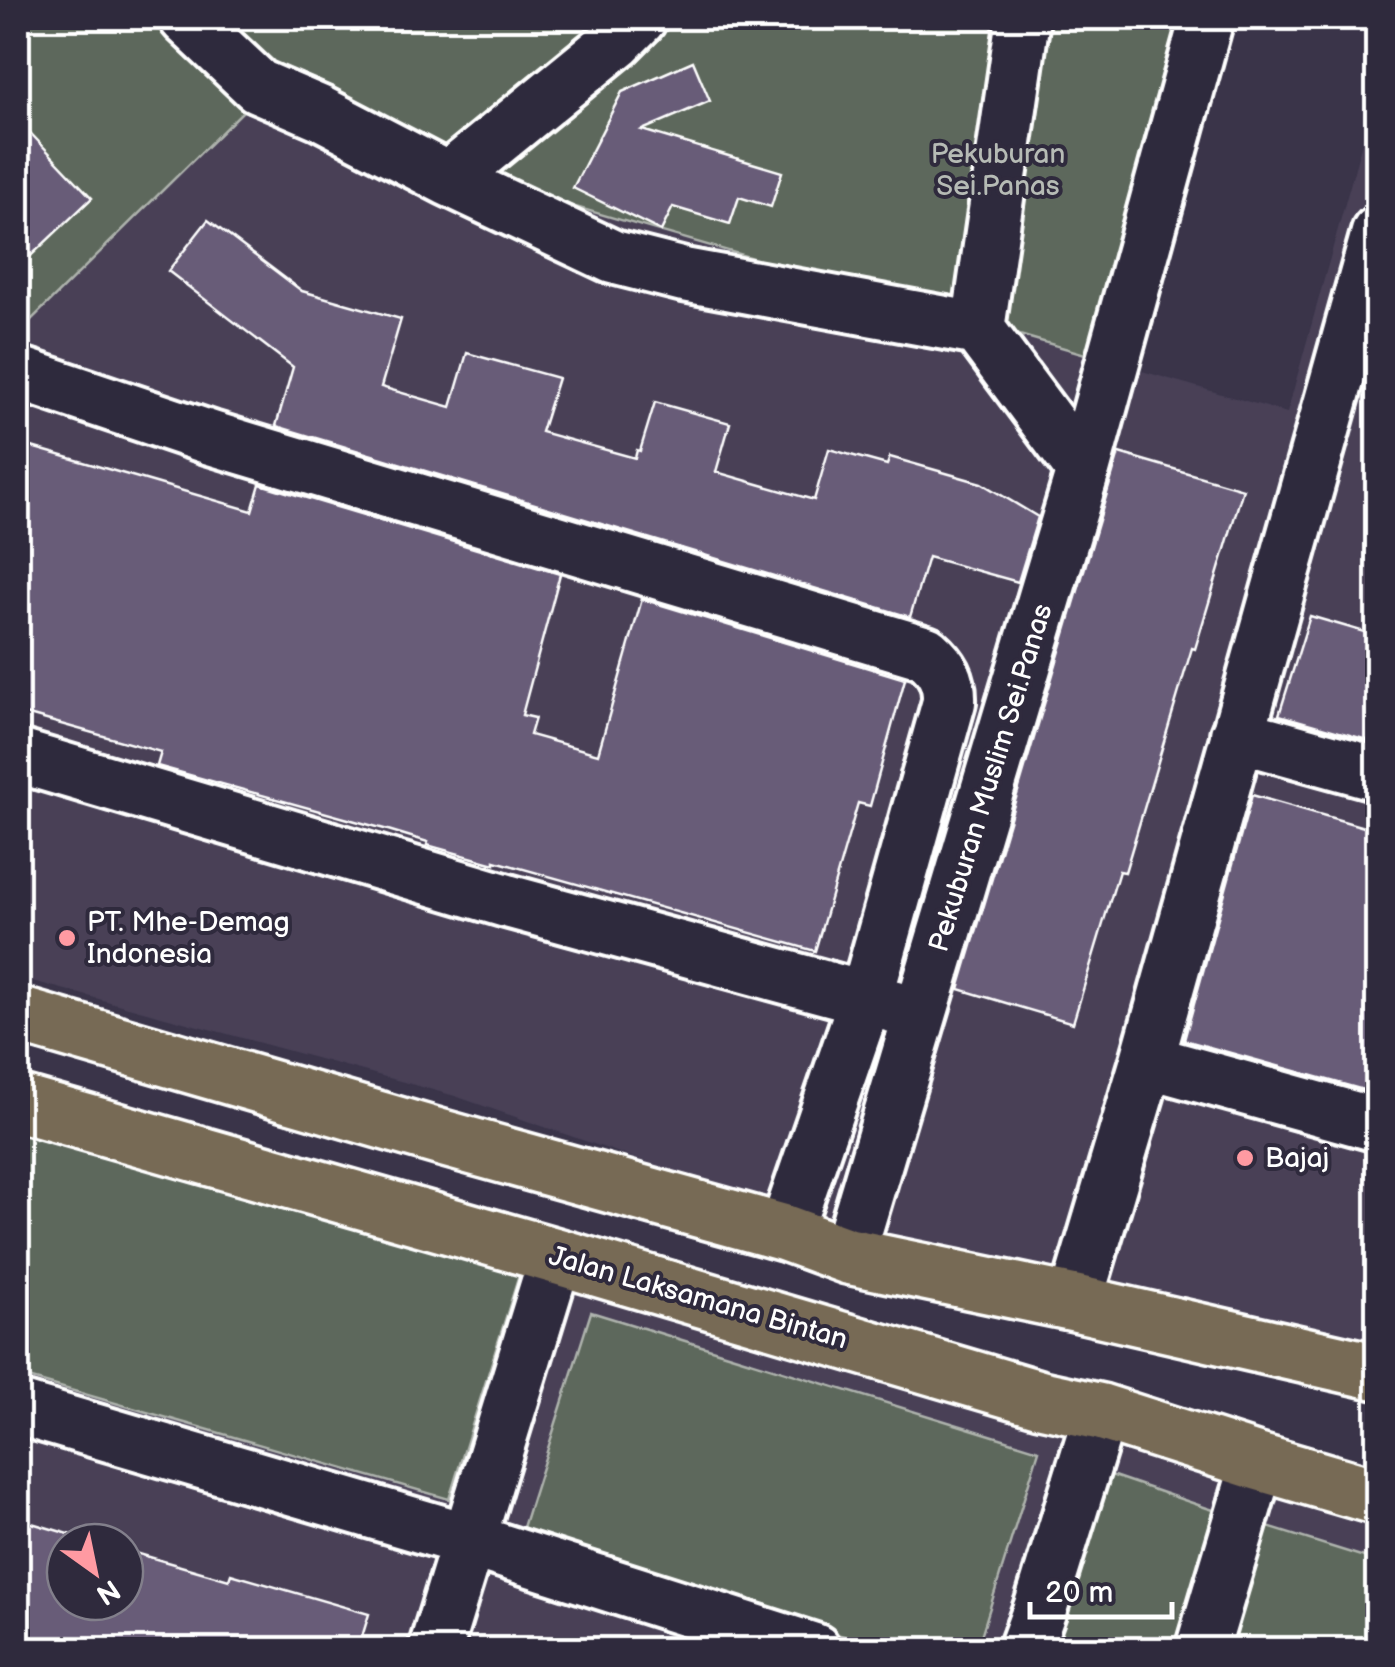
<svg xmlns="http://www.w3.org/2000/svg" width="1395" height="1667" font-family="'Balsamiq Sans',sans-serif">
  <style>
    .built { fill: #484057; fill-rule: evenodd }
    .green { fill: #5d675b; stroke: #aeb3ad; stroke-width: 2.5 }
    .building { fill: #685c78; stroke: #fff; stroke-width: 2.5 }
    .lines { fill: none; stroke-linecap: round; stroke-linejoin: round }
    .minor-casing { stroke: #fff; stroke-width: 60 }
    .major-casing { stroke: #fff; stroke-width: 62 }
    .minor { stroke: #2f2a3d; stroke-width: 52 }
    .major { stroke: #776a54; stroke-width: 55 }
    .poi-dot { fill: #ff9aa2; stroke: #2f2a3d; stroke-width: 4 }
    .labels { text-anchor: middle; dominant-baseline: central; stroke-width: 8; stroke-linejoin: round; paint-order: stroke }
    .park-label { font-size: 28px; fill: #b6bbb5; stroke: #2f2a3d }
    .street-label { font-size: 28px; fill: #fff; stroke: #2f2a3d }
    .poi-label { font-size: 28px; fill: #fff; stroke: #2f2a3d; text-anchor: start }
  </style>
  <rect width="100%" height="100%" fill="#3a3449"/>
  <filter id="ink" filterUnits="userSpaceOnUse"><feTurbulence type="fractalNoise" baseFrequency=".01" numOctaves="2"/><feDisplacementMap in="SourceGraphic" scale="20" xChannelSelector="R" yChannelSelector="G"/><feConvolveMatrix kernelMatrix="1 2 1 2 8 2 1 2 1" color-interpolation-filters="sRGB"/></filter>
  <g filter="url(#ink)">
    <path class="built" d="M 1377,88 L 1377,1380 L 856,1235 L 455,1096 L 18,977 L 18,333 L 243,111 L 1287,413 Z
      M 18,1103 L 1377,1497 L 1377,1649 L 18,1649 ZM 65,1542 L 125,1542 L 125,1602 L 65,1602 Z"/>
    <path class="green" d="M 18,18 L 1206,18 L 1099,358 L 243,111 L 18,333 Z
      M 18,1109 L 520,1272 L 449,1499 L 18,1375 Z
      M 591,1312 L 1039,1450 L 977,1649 L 886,1649 L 520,1537 Z
      M 1102,1472 L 1207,1508 L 1377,1561 L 1377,1649 L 1039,1650 Z"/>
    <path class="building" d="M 693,61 L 710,101 L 642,130 L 782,172 L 771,207 L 739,197 L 730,224 L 673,207 L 661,231 L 573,188 L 622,92 Z
      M 18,120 L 92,198 L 18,268 Z
      M 208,220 L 302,291 L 401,319 L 381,387 L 451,407 L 467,353 L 558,378 L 541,432 L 635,458 L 637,450 L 640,451 L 655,402 L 730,423 L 716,472 L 814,500 L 829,449 L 887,465 L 890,457 L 981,483 L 1038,517 L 1018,582 L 928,557 L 910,617 L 276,426 L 293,367 L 168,271 Z
      M 18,443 L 252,511 L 260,484 L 560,574 L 522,715 L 535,718 L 530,735 L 598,754 L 642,599 L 905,679 L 870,806 L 858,803 L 815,951 L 495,861 L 495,864 L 427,845 L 428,842 L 388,830 L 157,766 L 161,752 L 18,712 Z
      M 1119,453 L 1243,489 L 1195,649 L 1192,648 L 1125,872 L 1119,871 L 1073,1023 L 959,989 Z
      M 1310,616 L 1378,636 L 1378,743 L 1279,715 Z
      M 1252,795 L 1378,831 L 1378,1094 L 1184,1040 Z
      M 18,1519 L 96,1542 L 65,1542 L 65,1602 L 125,1602 L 125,1550 L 229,1580 L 231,1574 L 369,1614 L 358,1650 L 18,1650 Z"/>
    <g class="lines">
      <defs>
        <path id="minor" d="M 186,18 L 258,86 L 321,113 L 448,179
          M 640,18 L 617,41 L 448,179 L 613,257 L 684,275 L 978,329
          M 1023,18 L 978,329 L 1083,470
          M 18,373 L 211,438 L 926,653 C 942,667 950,680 949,702 L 866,998 L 785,1233
          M 1237,735 L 1378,774
          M 18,756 L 507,901 L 900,1008
          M 1147,1061 L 1378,1125
          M 848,1256 L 1083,470 L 1207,18
          M 1075,1303 L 1147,1061 L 1378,233
          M 18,1408 L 468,1540 L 814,1650
          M 435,1650 L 556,1256
          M 1025,1650 L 1041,1606 L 1101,1412
          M 1202,1650 L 1258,1462"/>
        <path id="major" d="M 18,1015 L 442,1138 L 785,1233 L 848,1256 L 1075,1303 L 1378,1372
          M 18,1103 L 556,1256 L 1041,1399 L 1101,1412 L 1258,1462 L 1378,1497"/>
      </defs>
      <use href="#minor" class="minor-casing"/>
      <use href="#major" class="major-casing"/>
      <use href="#minor" class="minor"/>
      <use href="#major" class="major"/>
    </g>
  </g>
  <g class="poi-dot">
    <circle cx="67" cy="938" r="10"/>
    <circle cx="1245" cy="1158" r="10"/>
  </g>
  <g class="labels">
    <g class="park-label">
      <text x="998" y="154">Pekuburan<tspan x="998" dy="32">Sei.Panas</tspan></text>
    </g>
    <g class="street-label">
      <text transform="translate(991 778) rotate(-73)">Pekuburan Muslim Sei.Panas</text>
      <text transform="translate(698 1298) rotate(16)">Jalan Laksamana Bintan</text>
    </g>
    <g class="poi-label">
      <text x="87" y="922">PT. Mhe-Demag<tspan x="87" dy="32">Indonesia</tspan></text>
      <text x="1265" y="1158">Bajaj</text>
    </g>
  </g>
  <rect width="1395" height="1667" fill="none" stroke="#2f2a3d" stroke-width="60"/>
  <rect x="30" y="30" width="1335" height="1607" fill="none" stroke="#fff" stroke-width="4" filter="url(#ink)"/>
  <g transform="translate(95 1572) rotate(147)"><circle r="48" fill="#2f2a3d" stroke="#827f8b" stroke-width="2.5"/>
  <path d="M0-8L18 38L0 25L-18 38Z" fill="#ff9aa2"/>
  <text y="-15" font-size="28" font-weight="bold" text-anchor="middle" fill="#ffffff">N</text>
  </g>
  <path d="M1030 1602v15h142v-15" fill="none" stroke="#ffffff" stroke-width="5"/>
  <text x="1045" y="1602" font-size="30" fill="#ffffff" stroke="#2f2a3d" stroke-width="8" paint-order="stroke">20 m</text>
</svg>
